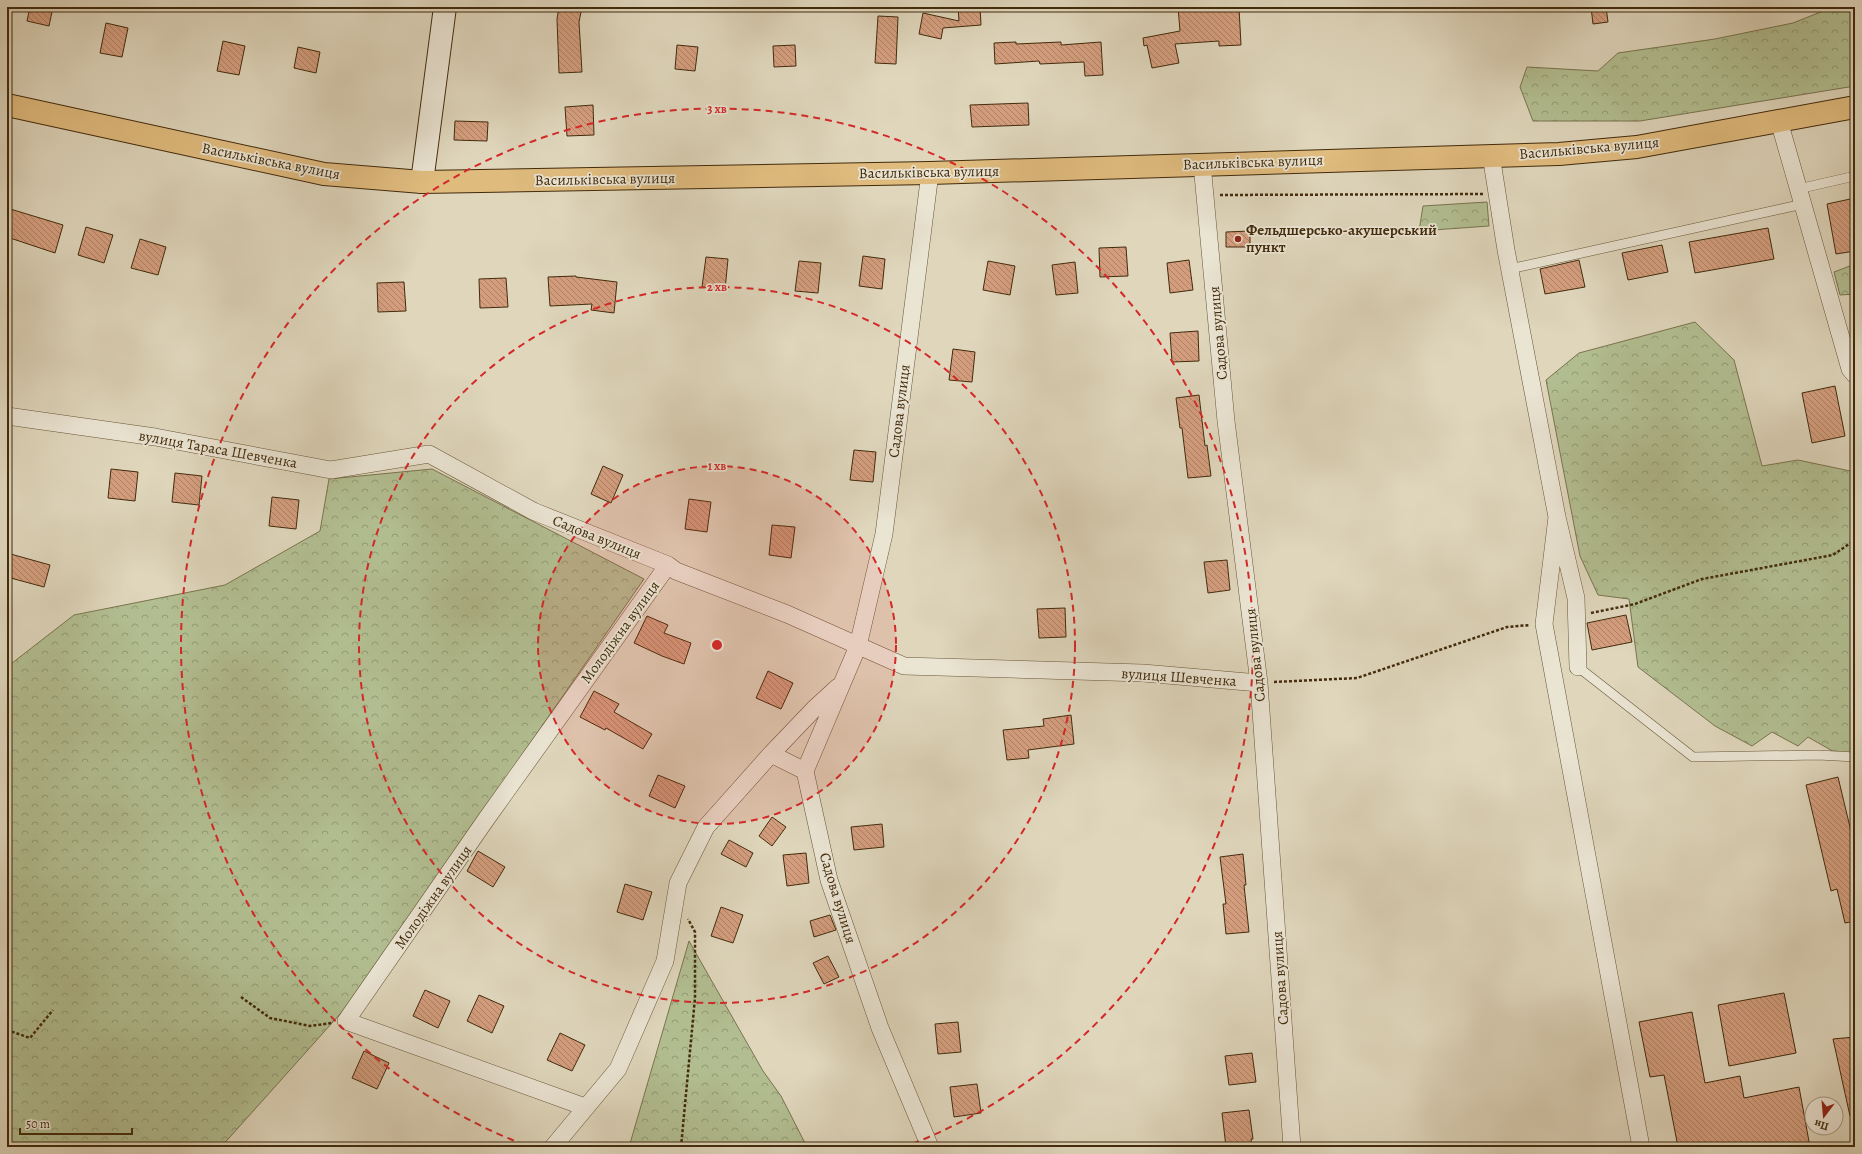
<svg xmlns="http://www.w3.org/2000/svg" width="1862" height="1154" font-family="Alegreya,serif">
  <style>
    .forest { fill: url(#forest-crowns); stroke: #7a744e }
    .building { fill: url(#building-back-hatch); stroke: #422b0c }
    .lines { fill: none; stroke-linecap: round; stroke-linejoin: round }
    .lane-casing { stroke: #695638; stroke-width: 10 }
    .street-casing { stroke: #695638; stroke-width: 18 }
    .secondary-casing { stroke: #422b0c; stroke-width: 24 }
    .primary-casing { stroke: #422b0c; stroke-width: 24 }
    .path { stroke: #422b0c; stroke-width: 2.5; stroke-dasharray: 3 2; stroke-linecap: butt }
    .lane { stroke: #eae4d3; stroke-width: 9 }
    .street { stroke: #eae4d3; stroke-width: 17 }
    .secondary { stroke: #eae4d3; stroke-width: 22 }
    .primary { stroke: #e0bb7e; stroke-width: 22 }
    .ring { fill: none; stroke: #d62828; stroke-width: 2; stroke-dasharray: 7 5 }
    .poi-dot { fill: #8f2418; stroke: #eae4d3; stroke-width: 1.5 }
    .labels { text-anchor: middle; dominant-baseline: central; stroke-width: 3.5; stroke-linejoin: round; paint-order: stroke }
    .street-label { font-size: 15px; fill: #422b0c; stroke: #eae4d3 }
    .poi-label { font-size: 15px; font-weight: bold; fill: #422b0c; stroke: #eae4d3; text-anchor: start }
    .centre { fill: #d62828; stroke: #eae4d3; stroke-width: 2 }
    .ring-label { font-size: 12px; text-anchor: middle; font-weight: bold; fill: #d62828; stroke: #eae4d3; stroke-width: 3.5; stroke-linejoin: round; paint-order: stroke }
  </style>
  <defs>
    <pattern id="forest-crowns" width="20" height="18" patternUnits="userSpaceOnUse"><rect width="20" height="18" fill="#b2be91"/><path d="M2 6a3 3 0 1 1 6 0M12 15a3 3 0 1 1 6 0" fill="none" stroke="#929b75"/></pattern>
    <pattern id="building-back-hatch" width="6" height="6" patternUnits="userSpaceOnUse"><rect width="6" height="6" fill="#d49e7e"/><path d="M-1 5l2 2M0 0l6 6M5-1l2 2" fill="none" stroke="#ae8166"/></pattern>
  </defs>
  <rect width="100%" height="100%" fill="#dfd6bc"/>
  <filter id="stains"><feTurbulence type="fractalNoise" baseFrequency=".005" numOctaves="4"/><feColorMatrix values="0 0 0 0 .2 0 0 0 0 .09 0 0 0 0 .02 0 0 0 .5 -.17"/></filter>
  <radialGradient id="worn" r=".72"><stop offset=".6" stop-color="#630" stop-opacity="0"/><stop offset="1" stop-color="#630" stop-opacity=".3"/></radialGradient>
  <path class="forest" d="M 1828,7 L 1855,7 L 1855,86 L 1640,121 L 1533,121 L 1520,87 L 1527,67 L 1598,71 L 1618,53 L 1715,39 L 1793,23 L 1828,9 Z
    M 1487,202 L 1489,226 L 1419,231 L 1423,206 Z
    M 1855,264 L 1855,294 L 1840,295 L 1834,272 Z
    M 1695,322 L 1734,360 L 1762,466 L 1798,460 L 1855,472 L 1855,752 L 1836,753 L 1808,737 L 1798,746 L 1772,732 L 1752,746 L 1715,726 L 1638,667 L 1629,599 L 1598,595 L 1580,556 L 1546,380 L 1579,353 Z
    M 432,469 L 644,579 L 349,1004 L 221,1147 L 7,1147 L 7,667 L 74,615 L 225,585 L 320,531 L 329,479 Z
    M 689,941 L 763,1071 L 781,1096 L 807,1147 L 629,1147 Z"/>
  <path class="building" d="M 30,7 L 53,7 L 49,26 L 27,21 Z
    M 559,7 L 582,7 L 579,22 L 582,72 L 559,73 L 557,19 Z
    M 958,7 L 980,7 L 981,25 L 943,28 L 941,39 L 919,34 L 923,13 L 959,21 Z
    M 1178,7 L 1200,7 L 1200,10 L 1239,8 L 1241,45 L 1219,46 L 1219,41 L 1175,44 L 1179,63 L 1152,68 L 1147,45 L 1144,46 L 1143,38 L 1180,31 Z
    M 1591,7 L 1606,7 L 1608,22 L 1593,24 Z
    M 878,16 L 898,17 L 896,64 L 875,63 Z
    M 106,23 L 128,28 L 122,57 L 100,53 Z
    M 223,41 L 245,46 L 239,75 L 217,71 Z
    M 1016,42 L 1016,44 L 1061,42 L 1061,45 L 1101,42 L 1103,75 L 1085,76 L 1084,62 L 1040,64 L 1039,61 L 995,64 L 994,43 Z
    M 677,45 L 698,47 L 695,71 L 675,69 Z
    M 795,45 L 796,66 L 774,67 L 773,46 Z
    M 298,47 L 320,52 L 316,73 L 294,68 Z
    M 1028,103 L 1029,125 L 972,127 L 970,105 Z
    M 593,105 L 594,135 L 567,136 L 565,107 Z
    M 455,121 L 488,122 L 487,141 L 454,140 Z
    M 1855,198 L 1855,251 L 1836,254 L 1827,204 Z
    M 7,208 L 63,225 L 55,253 L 7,237 Z
    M 86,227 L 113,235 L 104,263 L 78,255 Z
    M 1768,228 L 1774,259 L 1695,273 L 1689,242 Z
    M 1250,231 L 1250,247 L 1226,247 L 1226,232 Z
    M 140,239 L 166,247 L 158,275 L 131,268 Z
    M 1662,245 L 1668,272 L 1628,280 L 1622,253 Z
    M 1126,247 L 1128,276 L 1100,277 L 1099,248 Z
    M 863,256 L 885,259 L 882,289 L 859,286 Z
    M 706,257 L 728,259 L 725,290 L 702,287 Z
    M 1189,260 L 1193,290 L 1170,293 L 1167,263 Z
    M 1579,260 L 1585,287 L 1545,294 L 1540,269 Z
    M 799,261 L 821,263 L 818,293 L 795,291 Z
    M 988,261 L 1015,266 L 1010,295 L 983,290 Z
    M 1075,262 L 1078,293 L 1056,295 L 1052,265 Z
    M 576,276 L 576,277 L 617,282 L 614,313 L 591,310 L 592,304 L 550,306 L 548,277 Z
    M 506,278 L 508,307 L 480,308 L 479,279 Z
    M 404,282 L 406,311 L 378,312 L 377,283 Z
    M 1198,331 L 1199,361 L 1172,362 L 1170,333 Z
    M 953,349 L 975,352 L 972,382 L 949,380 Z
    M 1835,386 L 1845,436 L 1812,443 L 1802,393 Z
    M 1199,395 L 1205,446 L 1207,445 L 1211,476 L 1188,478 L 1182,428 L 1180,428 L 1176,398 Z
    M 854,450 L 876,452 L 873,482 L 850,480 Z
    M 603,466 L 623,475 L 611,503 L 591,494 Z
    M 111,469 L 138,472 L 135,501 L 108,498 Z
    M 175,473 L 202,476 L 199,505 L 172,502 Z
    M 272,497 L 299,500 L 296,529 L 269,526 Z
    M 689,499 L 711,502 L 707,532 L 685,529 Z
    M 772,525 L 795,527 L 791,558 L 769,555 Z
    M 7,553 L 50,565 L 44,587 L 7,577 Z
    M 1227,560 L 1230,590 L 1208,593 L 1204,562 Z
    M 1065,608 L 1066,637 L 1039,638 L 1037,609 Z
    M 1626,615 L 1632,642 L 1592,650 L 1587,623 Z
    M 647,616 L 668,625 L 664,633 L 691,643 L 684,664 L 662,656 L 634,643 Z
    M 768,671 L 793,683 L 781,709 L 756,698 Z
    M 594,691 L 619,704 L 614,712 L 652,734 L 643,749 L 606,728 L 605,730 L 580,717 Z
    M 1071,715 L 1074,744 L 1028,750 L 1029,758 L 1007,760 L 1003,730 L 1044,726 L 1043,719 Z
    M 658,775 L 685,786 L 675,808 L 649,796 Z
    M 1838,777 L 1855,848 L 1855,921 L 1845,923 L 1837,889 L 1831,891 L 1806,785 Z
    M 772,817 L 786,827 L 772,846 L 759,836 Z
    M 882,824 L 884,847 L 854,850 L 851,827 Z
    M 729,840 L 753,853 L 746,867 L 721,854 Z
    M 478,851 L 505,867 L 493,887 L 467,871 Z
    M 806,853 L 809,883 L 787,886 L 783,855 Z
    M 1243,854 L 1246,885 L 1244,885 L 1249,932 L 1226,934 L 1223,904 L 1226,904 L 1220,857 Z
    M 625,884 L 652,892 L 643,920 L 617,912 Z
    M 721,907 L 743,915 L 733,943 L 711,936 Z
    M 830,915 L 836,930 L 814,937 L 810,921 Z
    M 828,956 L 839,977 L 824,984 L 813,963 Z
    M 425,990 L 450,1001 L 438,1028 L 413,1016 Z
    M 1784,993 L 1796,1053 L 1729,1066 L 1718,1005 Z
    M 479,995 L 504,1006 L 492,1033 L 467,1021 Z
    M 1692,1012 L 1705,1083 L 1740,1076 L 1744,1098 L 1799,1087 L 1810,1147 L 1678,1147 L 1664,1075 L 1650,1077 L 1639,1022 Z
    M 958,1022 L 961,1052 L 938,1054 L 935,1024 Z
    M 560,1033 L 585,1045 L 572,1071 L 547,1060 Z
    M 1855,1037 L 1855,1115 L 1850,1116 L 1833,1039 Z
    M 364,1051 L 389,1063 L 377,1089 L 352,1078 Z
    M 1252,1053 L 1256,1082 L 1229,1085 L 1225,1056 Z
    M 977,1084 L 981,1113 L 954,1117 L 950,1087 Z
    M 1249,1110 L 1253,1139 L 1251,1139 L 1252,1147 L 1226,1147 L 1222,1113 Z"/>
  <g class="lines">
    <defs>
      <path id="lane" d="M 1798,189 L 1855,176
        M 1510,269 L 1803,204
        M 1578,667 L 1693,757 L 1818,755 L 1855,757"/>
      <path id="street" d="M 1779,121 L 1850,369 L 1855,375
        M 1491,155 L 1506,250 L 1557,517 L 1576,598 L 1578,667
        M 1202,164 L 1226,421 L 1259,683 L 1292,1147
        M 7,416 L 155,437 L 331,470 L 429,454 L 533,511 L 668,565 L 676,571 L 787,614 L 904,666 L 1143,673 L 1259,683
        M 1557,517 L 1544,624 L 1641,1147
        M 771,754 L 805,771
        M 585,1107 L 346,1021 L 487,818 L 668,565
        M 553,1147 L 618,1069 L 665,961 L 678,883 L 706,827 L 771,754 L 814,709 L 838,687
        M 930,1147 L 880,1028 L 829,880 L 805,771 L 858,646 L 884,534 L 930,173"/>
      <path id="secondary" d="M 422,182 L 445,7"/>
      <path id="primary" d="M 7,105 L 324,174 L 422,182 L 930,173 L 1559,154 L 1637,147 L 1855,107"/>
    </defs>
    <use href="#lane" class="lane-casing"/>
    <use href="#street" class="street-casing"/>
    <use href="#secondary" class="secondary-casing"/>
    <use href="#primary" class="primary-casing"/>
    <path class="path" d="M 1220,195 L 1483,194
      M 1591,613 L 1635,604 L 1702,579 L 1833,555 L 1855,540
      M 1274,682 L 1357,678 L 1507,627 L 1530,625
      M 241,997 L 270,1018 L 310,1026 L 332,1023
      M 7,1030 L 30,1038 L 53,1010
      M 681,1147 L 695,998 L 695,932 L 688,919"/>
    <use href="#lane" class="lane"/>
    <use href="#street" class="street"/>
    <use href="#secondary" class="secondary"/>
    <use href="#primary" class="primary"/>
  </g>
  <circle cx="717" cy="645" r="179" fill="#d62828" fill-opacity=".12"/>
  <g class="ring">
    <circle cx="717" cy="645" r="179"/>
    <circle cx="717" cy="645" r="358"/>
    <path d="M525 1145A536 536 0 1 1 909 1145"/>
  </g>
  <circle class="poi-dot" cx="1238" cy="239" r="4"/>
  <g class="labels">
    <g class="street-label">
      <text transform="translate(1589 148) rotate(-5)">Васильківська вулиця</text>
      <text transform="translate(271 161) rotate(11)">Васильківська вулиця</text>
      <text transform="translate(1253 162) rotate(-2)">Васильківська вулиця</text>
      <text transform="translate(929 172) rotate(-1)">Васильківська вулиця</text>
      <text transform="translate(605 179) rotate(-1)">Васильківська вулиця</text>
      <text transform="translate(1218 333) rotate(-95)">Садова вулиця</text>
      <text transform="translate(899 411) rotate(-83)">Садова вулиця</text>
      <text transform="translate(218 449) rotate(10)">вулиця Тараса Шевченка</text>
      <text transform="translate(597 537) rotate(22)">Садова вулиця</text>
      <text transform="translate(620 632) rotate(-54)">Молодіжна вулиця</text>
      <text transform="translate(1255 655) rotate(-96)">Садова вулиця</text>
      <text transform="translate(1179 677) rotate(4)">вулиця Шевченка</text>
      <text transform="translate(433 897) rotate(-55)">Молодіжна вулиця</text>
      <text transform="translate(838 898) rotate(73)">Садова вулиця</text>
      <text transform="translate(1280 978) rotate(-94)">Садова вулиця</text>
    </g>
    <g class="poi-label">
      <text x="1246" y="230">Фельдшерсько-акушерський<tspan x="1246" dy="17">пункт</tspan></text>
    </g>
  </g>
  <circle cx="717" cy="645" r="6" class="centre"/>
  <g class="ring-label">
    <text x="717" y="113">3 хв</text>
    <text x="717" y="291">2 хв</text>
    <text x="717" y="470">1 хв</text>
  </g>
  <rect width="1862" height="1154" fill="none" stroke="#dfd6bc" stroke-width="24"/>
  <rect x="8" y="8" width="1846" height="1138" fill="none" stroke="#422b0c" stroke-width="2"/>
  <rect x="12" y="12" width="1838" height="1130" fill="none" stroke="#422b0c"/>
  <g transform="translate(1824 1116) rotate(196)"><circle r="19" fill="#eae4d3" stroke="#a79a83"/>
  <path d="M0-3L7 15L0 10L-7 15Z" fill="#8f2418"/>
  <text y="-6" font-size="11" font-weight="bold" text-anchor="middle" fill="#422b0c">Пн</text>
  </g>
  <path d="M20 1128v6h112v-6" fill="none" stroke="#422b0c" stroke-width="2"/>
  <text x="26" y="1128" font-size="12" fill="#422b0c" stroke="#eae4d3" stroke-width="3" paint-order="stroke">50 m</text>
  <rect width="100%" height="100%" filter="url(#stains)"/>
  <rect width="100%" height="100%" fill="url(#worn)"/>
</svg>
